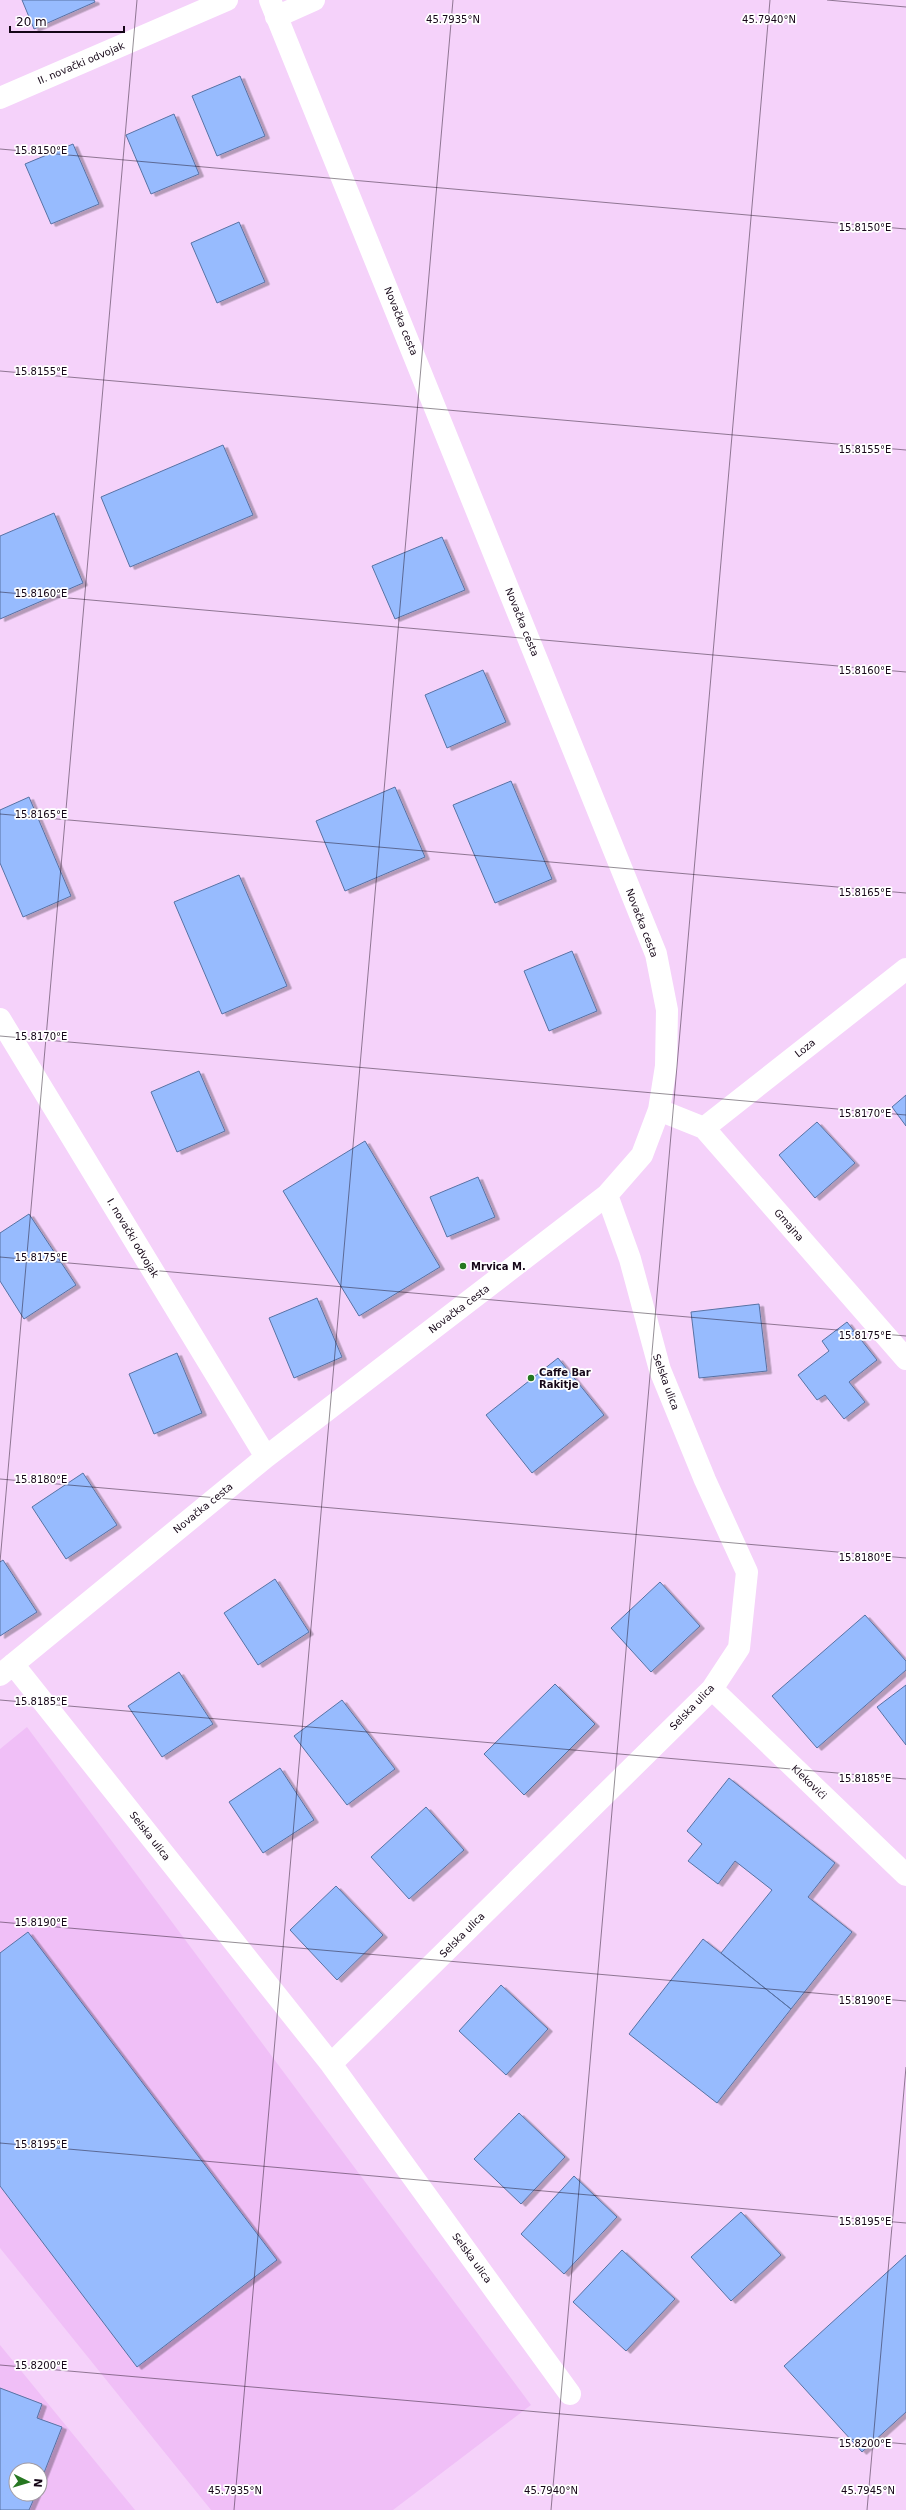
<svg xmlns="http://www.w3.org/2000/svg" width="906" height="2510" font-family="'DejaVu Sans',sans-serif">
  <style>
    .built { fill: #f0bff7; fill-rule: evenodd }
    .building { fill: #97bbfe; stroke: #5872a3; filter: url(#shadow) }
    .lines { fill: none; stroke-linecap: round; stroke-linejoin: round }
    .minor { stroke: #fff; stroke-width: 22 }
    .ticks { fill: none; stroke: #150617; stroke-width: 1; stroke-opacity: 0.45 }
    .poi-dot { fill: #267721; stroke: #fff; stroke-width: 1.5 }
    .labels { text-anchor: middle; dominant-baseline: central; stroke-width: 3.5; stroke-linejoin: round; paint-order: stroke }
    .street-label { font-size: 10px; fill: #150617; stroke: #fff }
    .poi-label { font-size: 10px; font-weight: bold; fill: #150617; stroke: #fff; text-anchor: start }
    .ticks-label { font-size: 10px; text-anchor: middle; fill: #150617; stroke: #fff; stroke-width: 3.5; stroke-linejoin: round; paint-order: stroke }
  </style>
  <defs>
    <filter id="shadow"><feDropShadow dx="4.5" dy="2.5" stdDeviation="0" flood-color="#0004"/></filter>
  </defs>
  <rect width="100%" height="100%" fill="#f5d2fa"/>
  <path class="built" d="M 27,1727 L 531,2405 L 393,2510 L 211,2510 L 0,2248 L 0,1749 Z
    M 0,2345 L 135,2510 L 0,2510 ZM 16,2470 L 40,2470 L 40,2494 L 16,2494 Z"/>
  <path class="building" d="M 22,0 L 94,0 L 95,2 L 34,29 Z
    M 240,76 L 265,136 L 217,156 L 192,96 Z
    M 174,114 L 199,174 L 151,194 L 126,135 Z
    M 73,144 L 99,204 L 51,224 L 25,164 Z
    M 239,222 L 265,282 L 217,303 L 191,243 Z
    M 223,445 L 253,515 L 130,567 L 101,497 Z
    M 54,513 L 83,583 L 0,619 L 0,536 Z
    M 442,537 L 465,590 L 395,619 L 372,566 Z
    M 483,670 L 506,722 L 447,748 L 425,695 Z
    M 511,781 L 552,879 L 495,903 L 453,805 Z
    M 395,787 L 425,857 L 345,891 L 316,821 Z
    M 29,797 L 71,896 L 23,917 L 0,863 L 0,810 Z
    M 239,875 L 287,986 L 222,1014 L 174,902 Z
    M 572,951 L 597,1011 L 549,1031 L 524,971 Z
    M 199,1071 L 225,1131 L 177,1152 L 151,1092 Z
    M 906,1095 L 906,1126 L 892,1107 Z
    M 817,1122 L 855,1163 L 815,1198 L 779,1155 Z
    M 365,1141 L 440,1267 L 359,1316 L 283,1191 Z
    M 478,1177 L 495,1217 L 447,1237 L 430,1197 Z
    M 29,1214 L 76,1285 L 24,1319 L 0,1281 L 0,1233 Z
    M 317,1298 L 342,1357 L 294,1378 L 269,1318 Z
    M 759,1304 L 767,1371 L 699,1378 L 691,1312 Z
    M 847,1322 L 877,1360 L 849,1382 L 865,1402 L 844,1419 L 825,1395 L 817,1400 L 798,1375 L 829,1351 L 822,1341 Z
    M 177,1353 L 202,1413 L 154,1434 L 129,1374 Z
    M 558,1358 L 604,1415 L 532,1473 L 486,1415 Z
    M 83,1473 L 117,1525 L 66,1559 L 32,1507 Z
    M 3,1560 L 37,1612 L 0,1636 L 0,1562 Z
    M 275,1579 L 309,1632 L 258,1665 L 224,1613 Z
    M 660,1582 L 700,1626 L 651,1672 L 611,1628 Z
    M 865,1615 L 906,1661 L 906,1670 L 817,1748 L 772,1696 Z
    M 179,1672 L 213,1724 L 162,1757 L 128,1706 Z
    M 555,1684 L 595,1724 L 524,1795 L 484,1754 Z
    M 906,1685 L 906,1745 L 877,1707 Z
    M 342,1700 L 395,1769 L 347,1805 L 294,1736 Z
    M 280,1768 L 314,1820 L 263,1853 L 229,1802 Z
    M 729,1778 L 835,1863 L 808,1897 L 852,1932 L 791,2009 L 721,1953 L 772,1890 L 735,1861 L 718,1884 L 688,1861 L 702,1844 L 687,1831 Z
    M 426,1807 L 464,1850 L 409,1899 L 371,1857 Z
    M 336,1886 L 383,1935 L 337,1980 L 290,1930 Z
    M 28,1932 L 277,2260 L 137,2367 L 0,2186 L 0,1953 Z
    M 703,1939 L 791,2009 L 717,2103 L 629,2034 Z
    M 501,1985 L 548,2029 L 506,2075 L 459,2031 Z
    M 519,2113 L 565,2157 L 521,2204 L 474,2159 Z
    M 574,2176 L 617,2217 L 564,2274 L 521,2234 Z
    M 741,2212 L 781,2255 L 731,2301 L 691,2257 Z
    M 622,2250 L 675,2299 L 626,2351 L 573,2302 Z
    M 906,2255 L 906,2412 L 862,2452 L 784,2366 Z
    M 0,2388 L 42,2404 L 37,2418 L 62,2427 L 40,2483 L 40,2470 L 16,2470 L 16,2494 L 36,2494 L 29,2510 L 0,2510 Z"/>
  <g class="lines">
    <path class="minor" d="M 276,17 L 314,0
      M 0,98 L 227,0
      M 0,1019 L 266,1457
      M 659,1110 L 704,1128 L 906,1359
      M 704,1128 L 906,969
      M 13,1664 L 331,2064 L 570,2394
      M 0,1675 L 266,1457 L 607,1195 L 642,1155 L 659,1110 L 666,1066 L 667,1010 L 656,954 L 270,0
      M 712,1689 L 906,1875
      M 331,2064 L 712,1689 L 739,1648 L 747,1572 L 705,1480 L 660,1370 L 630,1259 L 607,1195"/>
  </g>
  <path class="ticks" d="M 827,0 L 906,7M 0,149 L 906,229M 0,371 L 906,450M 0,592 L 906,672M 0,814 L 906,893M 0,1036 L 906,1115M 0,1257 L 906,1336M 0,1479 L 906,1558M 0,1562 L 137,0M 0,1700 L 906,1779M 0,1922 L 906,2001M 0,2143 L 906,2223M 0,2365 L 906,2444M 234,2510 L 453,0M 551,2510 L 770,0M 867,2510 L 906,2067"/>
  <g class="poi-dot">
    <circle cx="463" cy="1266" r="4"/>
    <circle cx="531" cy="1378" r="4"/>
  </g>
  <g class="labels">
    <g class="street-label">
      <text transform="translate(81 63) rotate(-23)">II. novački odvojak</text>
      <text transform="translate(401 321) rotate(68)">Novačka cesta</text>
      <text transform="translate(522 622) rotate(68)">Novačka cesta</text>
      <text transform="translate(642 923) rotate(69)">Novačka cesta</text>
      <text transform="translate(805 1048) rotate(-38)">Loza</text>
      <text transform="translate(789 1225) rotate(49)">Gmajna</text>
      <text transform="translate(133 1238) rotate(59)">I. novački odvojak</text>
      <text transform="translate(459 1309) rotate(-37)">Novačka cesta</text>
      <text transform="translate(666 1382) rotate(70)">Selska ulica</text>
      <text transform="translate(203 1508) rotate(-39)">Novačka cesta</text>
      <text transform="translate(692 1707) rotate(-46)">Selska ulica</text>
      <text transform="translate(809 1782) rotate(44)">Klekovići</text>
      <text transform="translate(150 1836) rotate(52)">Selska ulica</text>
      <text transform="translate(462 1935) rotate(-45)">Selska ulica</text>
      <text transform="translate(472 2258) rotate(54)">Selska ulica</text>
    </g>
    <g class="poi-label">
      <text x="471" y="1266">Mrvica M.</text>
      <text x="539" y="1372">Caffe Bar<tspan x="539" dy="12">Rakitje</tspan></text>
    </g>
  </g>
  <g class="ticks-label">
    <text x="453" y="23">45.7935°N</text>
    <text x="769" y="23">45.7940°N</text>
    <text x="41" y="154">15.8150°E</text>
    <text x="865" y="231">15.8150°E</text>
    <text x="41" y="375">15.8155°E</text>
    <text x="865" y="453">15.8155°E</text>
    <text x="41" y="597">15.8160°E</text>
    <text x="865" y="674">15.8160°E</text>
    <text x="41" y="818">15.8165°E</text>
    <text x="865" y="896">15.8165°E</text>
    <text x="41" y="1040">15.8170°E</text>
    <text x="865" y="1117">15.8170°E</text>
    <text x="41" y="1261">15.8175°E</text>
    <text x="865" y="1339">15.8175°E</text>
    <text x="41" y="1483">15.8180°E</text>
    <text x="865" y="1561">15.8180°E</text>
    <text x="41" y="1705">15.8185°E</text>
    <text x="865" y="1782">15.8185°E</text>
    <text x="41" y="1926">15.8190°E</text>
    <text x="865" y="2004">15.8190°E</text>
    <text x="41" y="2148">15.8195°E</text>
    <text x="865" y="2225">15.8195°E</text>
    <text x="41" y="2369">15.8200°E</text>
    <text x="865" y="2447">15.8200°E</text>
    <text x="235" y="2494">45.7935°N</text>
    <text x="551" y="2494">45.7940°N</text>
    <text x="868" y="2494">45.7945°N</text>
  </g>
  <g transform="translate(28 2482) rotate(95)"><circle r="19" fill="#ffffff" stroke="#a19ba2"/>
  <path d="M0-3L7 15L0 10L-7 15Z" fill="#267721"/>
  <text y="-6" font-size="11" font-weight="bold" text-anchor="middle" fill="#150617">N</text>
  </g>
  <path d="M10 26v6h114v-6" fill="none" stroke="#150617" stroke-width="2"/>
  <text x="16" y="26" font-size="12" fill="#150617" stroke="#ffffff" stroke-width="3" paint-order="stroke">20 m</text>
</svg>
